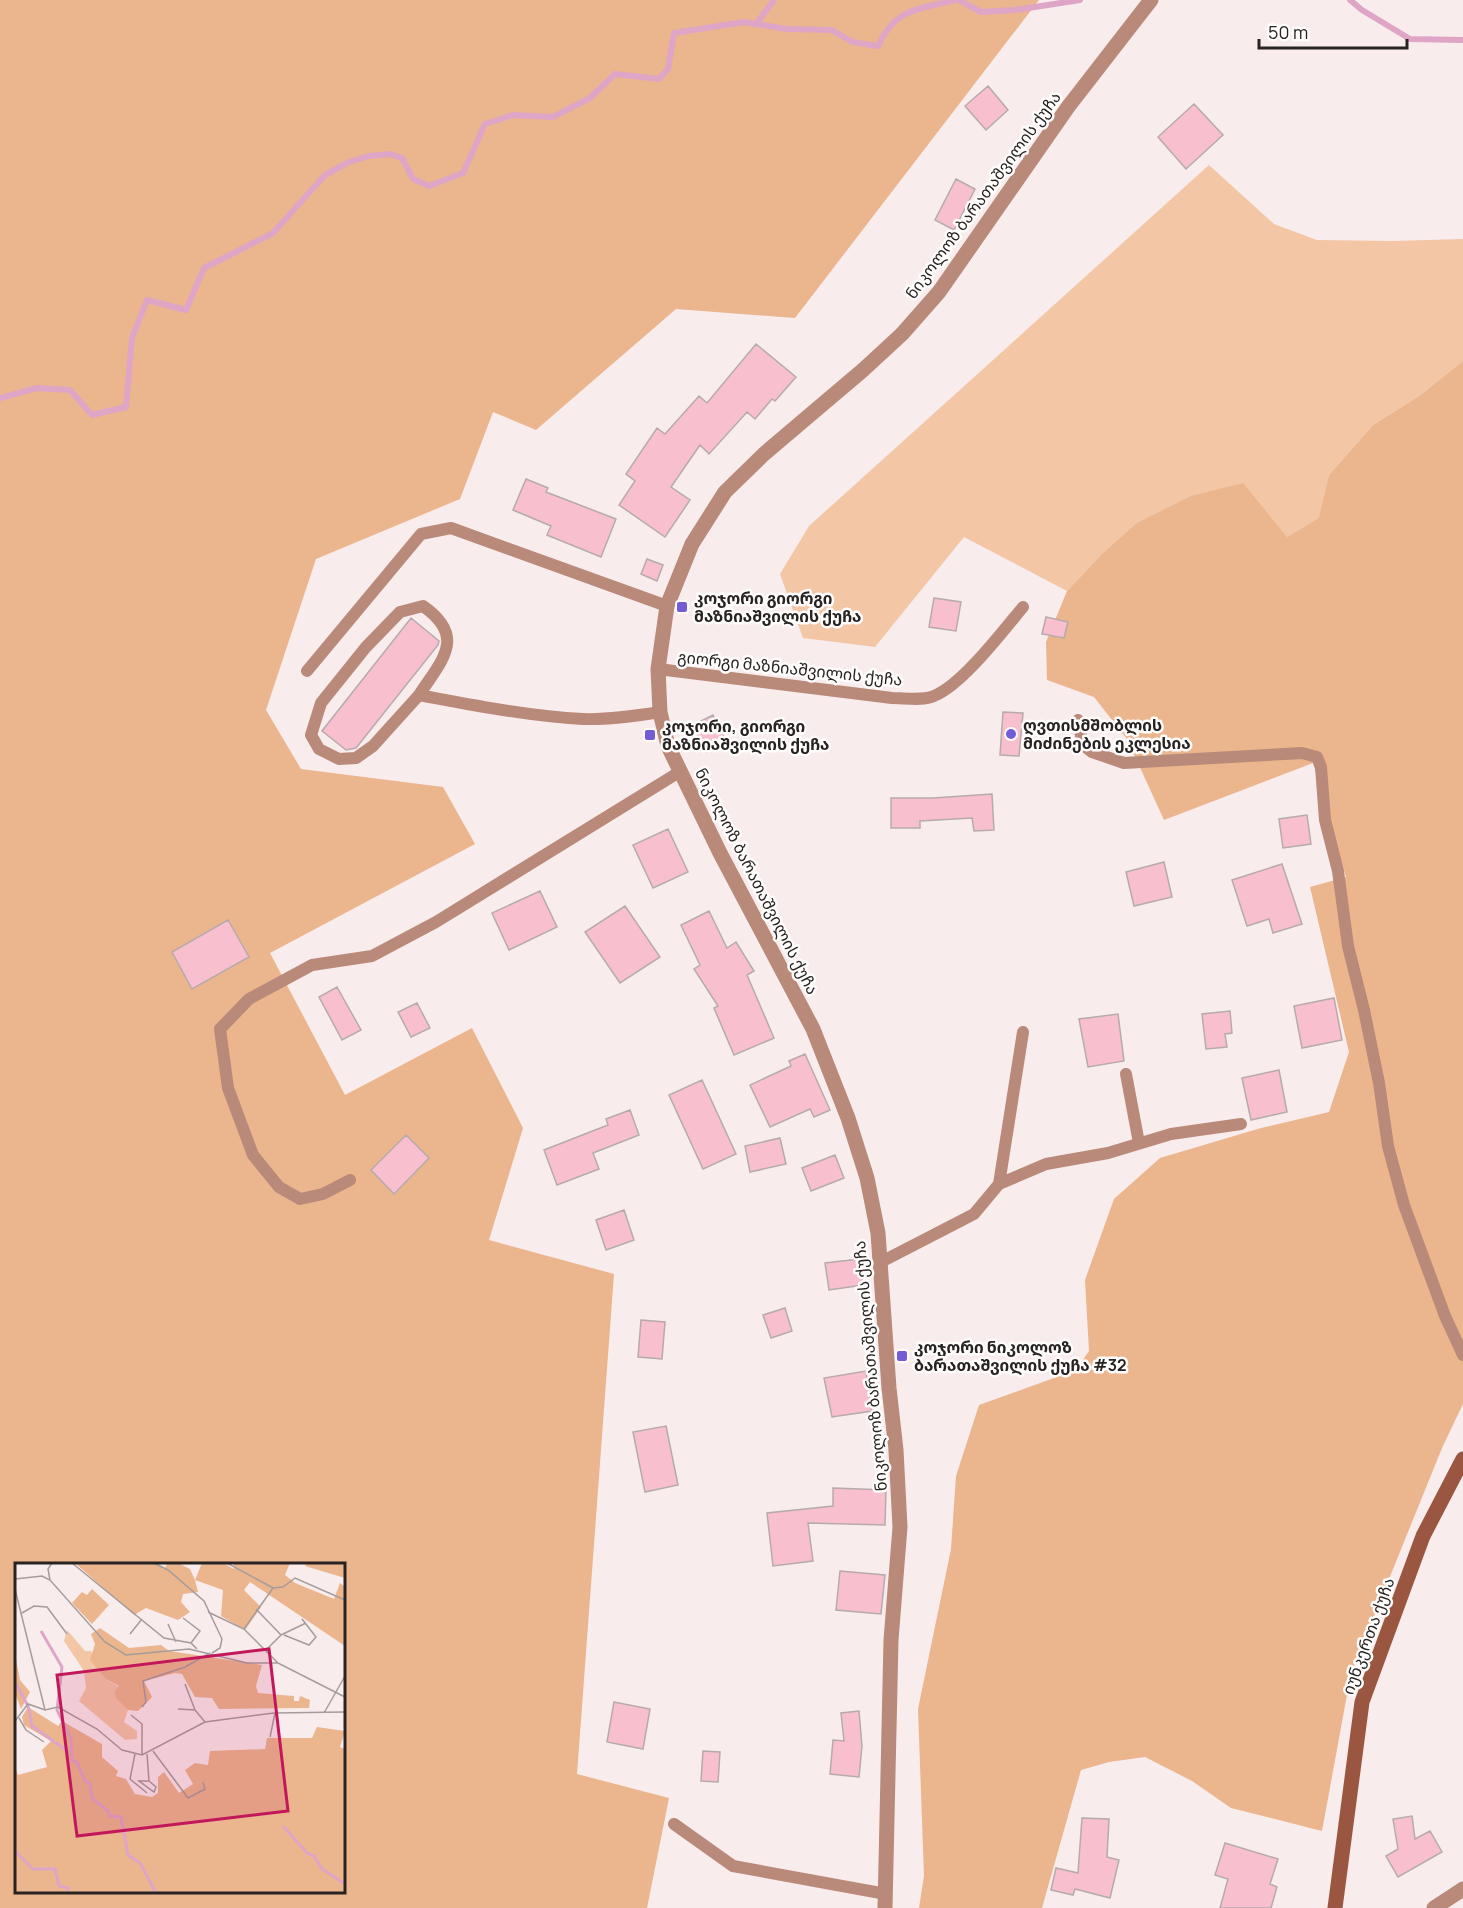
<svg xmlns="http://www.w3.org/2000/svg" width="1463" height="1908" font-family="Manrope,'Noto Sans Georgian',sans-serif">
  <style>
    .green { fill: #f3c6a6 }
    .forest { fill: #ebb58e; fill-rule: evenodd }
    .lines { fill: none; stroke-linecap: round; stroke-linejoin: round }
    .stream { stroke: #dfa5c7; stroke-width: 6 }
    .building { fill: #f8c0ce; stroke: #b6aaad; stroke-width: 1.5 }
    .service { stroke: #b98979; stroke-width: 12 }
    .minor { stroke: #b98979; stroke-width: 15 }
    .secondary { stroke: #9a5640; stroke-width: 15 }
    .poi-dot { fill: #745cd6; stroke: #fffcfc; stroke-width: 2 }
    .labels { text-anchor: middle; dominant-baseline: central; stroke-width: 5; stroke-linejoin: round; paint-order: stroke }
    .street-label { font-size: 16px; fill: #282323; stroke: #fffcfc }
    .poi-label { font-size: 16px; font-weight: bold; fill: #282323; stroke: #fffcfc; text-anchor: start }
    .inset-river { fill: none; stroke: #dfa5c7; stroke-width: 3 }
    .inset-road { fill: none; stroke: #a59c9c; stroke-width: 1.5 }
    .view { fill: #c2185b; fill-opacity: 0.15; stroke: #c2185b; stroke-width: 3 }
    .inset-edge { fill: none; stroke: #282323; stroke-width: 3 }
  </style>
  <rect width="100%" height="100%" fill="#f9ecec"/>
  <path class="green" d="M 1209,165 L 1274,224 L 1317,240 L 1392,241 L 1463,239 L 1463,361 L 1419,396 L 1373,425 L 1329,475 L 1320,518 L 1287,537 L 1101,555 L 1067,591 L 964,537 L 875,647 L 803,638 L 780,574 L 809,526 Z"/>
  <path class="forest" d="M 0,0 L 1039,0 L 795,318 L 676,309 L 536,430 L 493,412 L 460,499 L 316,559 L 266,710 L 301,769 L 443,787 L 475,844 L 270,953 L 345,1095 L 472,1028 L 523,1128 L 489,1240 L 614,1274 L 577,1774 L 669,1798 L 647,1908 L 0,1908 ZM 16,1564 L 344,1564 L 344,1892 L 16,1892 Z
    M 1463,361 L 1463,1404 L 1442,1448 L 1351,1673 L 1322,1831 L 1231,1808 L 1192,1781 L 1145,1757 L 1109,1762 L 1081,1770 L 1042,1908 L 919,1908 L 924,1876 L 918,1709 L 951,1549 L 956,1476 L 979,1405 L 1076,1370 L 1089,1351 L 1085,1280 L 1114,1199 L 1160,1158 L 1261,1128 L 1329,1112 L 1349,1052 L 1310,887 L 1346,877 L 1313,763 L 1164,820 L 1127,739 L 1094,697 L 1047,680 L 1046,642 L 1067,591 L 1101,555 L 1137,523 L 1191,496 L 1243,483 L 1287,537 L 1319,518 L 1329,475 L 1373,425 L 1419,396 Z"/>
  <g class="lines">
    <path class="stream" d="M 959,0 L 981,12 L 1015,10 L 1080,0
      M 1350,0 L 1362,10 L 1410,39 L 1463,40
      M 756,24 L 774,0
      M 0,398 L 37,388 L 70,390 L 92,415 L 126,407 L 132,338 L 147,300 L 186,310 L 204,268 L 273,233 L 325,175 L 349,162 L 369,156 L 390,154 L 402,158 L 413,179 L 429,186 L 463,173 L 485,124 L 513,115 L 553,117 L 590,98 L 615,74 L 659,79 L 668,69 L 674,33 L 744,22 L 787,29 L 832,30 L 852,42 L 878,46 C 896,7 918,10 955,0"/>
  </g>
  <path class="building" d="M 988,86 L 1008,110 L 986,130 L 965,106 Z
    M 1194,104 L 1223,135 L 1186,169 L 1158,137 Z
    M 956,179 L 975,189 L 954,230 L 935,220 Z
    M 756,344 L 796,377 L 775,401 L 772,399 L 755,419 L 747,412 L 709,454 L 700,445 L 671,487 L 690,500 L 665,537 L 619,505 L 635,481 L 626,474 L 657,428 L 665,434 L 699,396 L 707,403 Z
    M 526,479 L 548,488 L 546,492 L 616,519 L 601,557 L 547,535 L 551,526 L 513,510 Z
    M 647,559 L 663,565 L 657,581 L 641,574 Z
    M 934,598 L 961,602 L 956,631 L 929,627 Z
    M 1046,617 L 1068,622 L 1064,638 L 1042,634 Z
    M 411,618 L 439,641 L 438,645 L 356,748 L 346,750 L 322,731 Z
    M 1003,712 L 1023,713 L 1019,756 L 1000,755 Z
    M 713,715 L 726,741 L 706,752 L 693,725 Z
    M 992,794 L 994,830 L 974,831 L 972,818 L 920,821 L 920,828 L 891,828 L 891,798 L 933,798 Z
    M 1307,815 L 1311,844 L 1283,848 L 1279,819 Z
    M 668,829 L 688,872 L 653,888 L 633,845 Z
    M 1164,862 L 1172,897 L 1134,906 L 1126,872 Z
    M 1282,864 L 1302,924 L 1273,933 L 1269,919 L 1247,926 L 1232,880 Z
    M 540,891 L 557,927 L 509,950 L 492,913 Z
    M 625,906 L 660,957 L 620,983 L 585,932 Z
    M 709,911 L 727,948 L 736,942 L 754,971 L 747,975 L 774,1038 L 734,1055 L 714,1008 L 718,1006 L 694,969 L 700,965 L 681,925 Z
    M 228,920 L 249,957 L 192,989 L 172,952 Z
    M 337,987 L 361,1030 L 342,1040 L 319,997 Z
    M 1334,998 L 1342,1040 L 1302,1048 L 1294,1006 Z
    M 417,1003 L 430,1028 L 411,1037 L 398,1012 Z
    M 1230,1011 L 1232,1033 L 1225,1034 L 1227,1047 L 1206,1049 L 1202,1014 Z
    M 1118,1014 L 1124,1061 L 1088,1067 L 1079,1019 Z
    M 805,1054 L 830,1110 L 814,1117 L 810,1109 L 770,1127 L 750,1085 L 791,1066 L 789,1061 Z
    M 1279,1070 L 1287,1112 L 1251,1120 L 1242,1078 Z
    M 702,1080 L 736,1154 L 703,1169 L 669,1095 Z
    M 630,1110 L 639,1135 L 593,1153 L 599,1169 L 557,1185 L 544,1150 L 608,1125 L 606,1119 Z
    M 406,1135 L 429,1158 L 394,1194 L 371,1170 Z
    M 780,1138 L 786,1164 L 750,1172 L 745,1146 Z
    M 835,1155 L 844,1178 L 811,1191 L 802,1168 Z
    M 624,1210 L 634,1240 L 606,1250 L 596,1220 Z
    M 859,1259 L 863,1285 L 829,1290 L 825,1263 Z
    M 785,1308 L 792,1331 L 771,1338 L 763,1315 Z
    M 641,1320 L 665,1322 L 662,1359 L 638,1357 Z
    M 866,1371 L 872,1411 L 832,1417 L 824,1378 Z
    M 666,1426 L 678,1485 L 645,1492 L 633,1432 Z
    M 833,1488 L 886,1490 L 885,1525 L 808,1523 L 813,1561 L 773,1566 L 767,1513 L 833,1506 Z
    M 840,1571 L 885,1575 L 881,1614 L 836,1610 Z
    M 614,1702 L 650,1709 L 643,1749 L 607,1742 Z
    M 859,1711 L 862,1746 L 859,1777 L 830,1774 L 833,1740 L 844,1741 L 841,1713 Z
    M 703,1751 L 720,1752 L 718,1782 L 701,1781 Z
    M 1412,1816 L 1415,1839 L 1430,1831 L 1442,1852 L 1398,1877 L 1386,1856 L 1398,1849 L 1393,1819 Z
    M 1082,1818 L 1109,1819 L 1107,1857 L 1119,1860 L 1110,1898 L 1075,1889 L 1073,1895 L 1051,1890 L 1056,1868 L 1078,1873 Z
    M 1225,1843 L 1278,1859 L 1270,1884 L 1277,1887 L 1271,1908 L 1220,1908 L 1228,1879 L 1215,1875 Z"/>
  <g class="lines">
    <path class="service" d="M 658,669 L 892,698 C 905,698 923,701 934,696 C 962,685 1003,631 1023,607
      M 307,671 L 421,534 L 451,528 L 667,606
      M 419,695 C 442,660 467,637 423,606 L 400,612 L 366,647 L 321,703 L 311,735 L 319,749 L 339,759 L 356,758 L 373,746 L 419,695 C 473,705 528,716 583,719 C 608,720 635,716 660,712
      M 1078,720 L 1083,745 L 1092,752 L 1124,763 L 1302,753 L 1317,757 L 1321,767 L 1325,820 L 1338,871 L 1348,946 L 1364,1010 L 1379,1083 L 1388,1146 L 1404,1205 L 1445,1316 L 1463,1355
      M 1126,1074 L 1139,1143
      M 350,1180 L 323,1194 L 300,1199 L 279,1187 L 253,1155 L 228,1088 L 220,1029 L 249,999 L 312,965 L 372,956 L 436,922 L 681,771
      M 999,1184 L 1046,1164 L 1108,1153 L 1171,1134 L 1241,1124
      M 881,1262 L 974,1214 L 999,1184 L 1023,1032
      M 674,1824 L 733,1866 L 886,1894"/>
    <path class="minor" d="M 885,1908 L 891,1640 L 900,1527 L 896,1450 L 889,1388 L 878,1233 L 867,1178 L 848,1118 L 813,1029 L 720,853 L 668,746 L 660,712 L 658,669 L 667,606 L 692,544 L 725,492 L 764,454 L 863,370 L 902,334 L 939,292 L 1068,107 L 1151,0
      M 1434,1908 L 1463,1889"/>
    <path class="secondary" d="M 1335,1908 L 1362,1702 L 1423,1536 L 1463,1459"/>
  </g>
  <g class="poi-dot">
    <rect x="676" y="601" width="12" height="12" rx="3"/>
    <circle cx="1011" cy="734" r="6"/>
    <rect x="644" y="729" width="12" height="12" rx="3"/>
    <rect x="896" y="1350" width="12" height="12" rx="3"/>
  </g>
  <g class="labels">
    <g class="street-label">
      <text transform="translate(983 195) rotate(-54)">ნიკოლოზ ბარათაშვილის ქუჩა</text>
      <text transform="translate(790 668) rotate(6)">გიორგი მაზნიაშვილის ქუჩა</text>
      <text transform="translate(757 881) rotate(63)">ნიკოლოზ ბარათაშვილის ქუჩა</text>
      <text transform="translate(870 1366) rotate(-95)">ნიკოლოზ ბარათაშვილის ქუჩა</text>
      <text transform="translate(1368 1636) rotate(-70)">იუნკერთა ქუჩა</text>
    </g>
    <g class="poi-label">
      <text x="694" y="598">კოჯორი გიორგი<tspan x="694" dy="18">მაზნიაშვილის ქუჩა</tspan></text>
      <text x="1023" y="725">ღვთისმშობლის<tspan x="1023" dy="18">მიძინების ეკლესია</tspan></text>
      <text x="662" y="726">კოჯორი, გიორგი<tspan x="662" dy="18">მაზნიაშვილის ქუჩა</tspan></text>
      <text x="914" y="1347">კოჯორი ნიკოლოზ<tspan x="914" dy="18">ბარათაშვილის ქუჩა #32</tspan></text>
    </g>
  </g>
  <g transform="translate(15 1563)">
    <rect width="330" height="330" fill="#f9ecec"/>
    <path d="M 52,67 L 70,88 L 76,88 L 91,116 L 104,124 L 99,130 L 113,147 L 109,159 L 122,168 L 122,176 L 110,177 L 64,138 L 71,125 L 69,108 L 49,78 Z" fill="#f3c6a6"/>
    <path d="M 60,0 L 142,0 L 149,6 L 153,0 L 163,0 L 175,6 L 180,17 L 187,0 L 208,0 L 219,6 L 219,0 L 275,0 L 270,12 L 280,20 L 319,36 L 325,20 L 330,24 L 330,83 L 235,19 L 229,27 L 246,44 L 230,67 L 206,53 L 208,27 L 180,17 L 183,29 L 168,31 L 166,39 L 175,49 L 163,57 L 131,45 L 119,52 ZM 292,0 L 330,0 L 330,15 L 290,3 ZM 77,26 L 94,42 L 77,61 L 57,40 L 67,29 L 72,32 ZM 85,65 L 114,85 L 146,82 L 154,88 L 247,102 L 241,123 L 243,130 L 279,133 L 279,138 L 284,138 L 285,133 L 295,137 L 294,145 L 204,146 L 197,135 L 180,134 L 167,111 L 160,110 L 129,118 L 137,134 L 123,148 L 113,147 L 101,135 L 99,129 L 104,123 L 91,116 L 75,97 L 80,81 L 76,71 ZM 0,91 L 5,117 L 15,129 L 6,146 L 0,130 ZM 13,144 L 43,163 L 47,158 L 87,181 L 87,194 L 103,208 L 101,213 L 111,216 L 120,231 L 137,234 L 143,230 L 143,214 L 149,209 L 164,230 L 178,221 L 170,207 L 180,200 L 193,202 L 195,188 L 250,186 L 252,175 L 297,175 L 302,164 L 330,168 L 325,184 L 330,186 L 330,330 L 0,330 L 0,204 L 3,212 L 32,204 L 27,187 L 36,178 L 9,162 L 7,154 Z" fill="#ebb58e"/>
    <path class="inset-river" d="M 26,68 L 47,104 L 42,147 L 56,176 L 57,198 L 62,199 L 70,218 L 75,220 L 77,235 L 94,249 L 94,253 L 106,254 L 113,292 L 125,300 L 141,330M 0,119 L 13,143 L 17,163 L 54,189M 268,263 L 292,290 L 299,293 L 307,306 L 330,321M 0,288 L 18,306 L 40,306 L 44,323 L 53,325 L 53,330"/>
    <path class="inset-road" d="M 57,0 L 149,75 L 176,80 L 182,86M 139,0 L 153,7 L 189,38 L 207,76 L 205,85 L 197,90M 212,0 L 258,25M 0,16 L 27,13 L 35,17 L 90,79 L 111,92 L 174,86 L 232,100 L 263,100 L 330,134M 35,17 L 33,6 L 37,0M 0,26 L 30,147M 241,46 L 266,72 L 252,86M 193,49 L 229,66 L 263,100M 7,50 L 19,43 L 32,44 L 52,71M 168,55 L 185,68 L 176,80M 153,61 L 161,79M 229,66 L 258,25 L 268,24 L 280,15 L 330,37M 115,71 L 127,56M 266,72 L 291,60M 269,72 L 294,82 L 301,74 L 287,56M 170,121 L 180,147M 127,144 L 131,139 L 128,118 L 170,104 L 195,90M 163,146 L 180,147 L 190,159M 309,150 L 330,113M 116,152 L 127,161 L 127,192M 4,155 L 11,167 L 29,179M 0,158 L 13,141 L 30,147 L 43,144 L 82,166 L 107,187 L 127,192 L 190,159 L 259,150 L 330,149M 255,174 L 260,150M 138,188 L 173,235 L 190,226 L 188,219M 120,191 L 115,216 L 132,230M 132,191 L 134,218 L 141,224 L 139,229 L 124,218 L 134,218"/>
    <path class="view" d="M 254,86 L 273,248 L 62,273 L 42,112 Z"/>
    <rect width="330" height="330" class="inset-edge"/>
  </g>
  <path d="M1259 39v9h148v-9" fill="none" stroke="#282323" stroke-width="3"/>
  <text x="1268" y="39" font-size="18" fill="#282323" stroke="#fffcfc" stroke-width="4.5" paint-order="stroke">50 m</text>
</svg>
